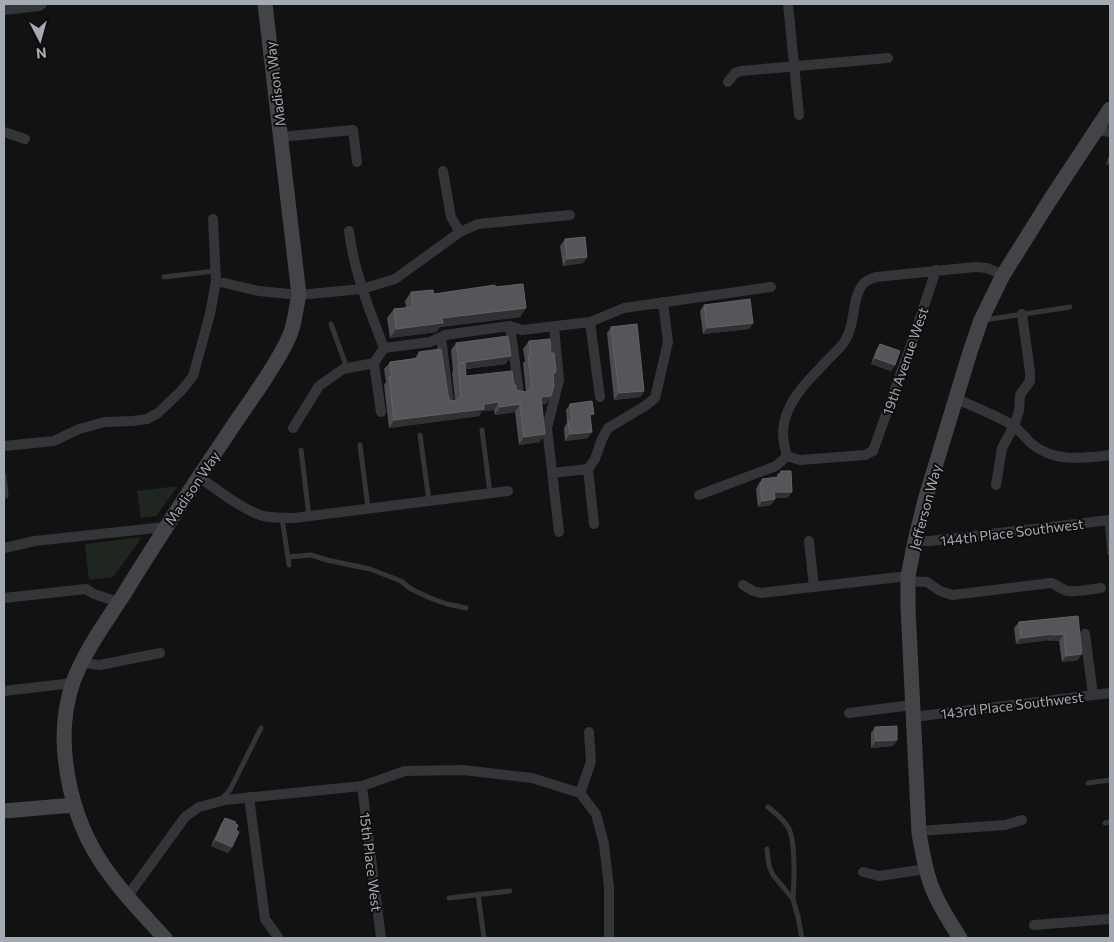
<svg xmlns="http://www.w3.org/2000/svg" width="1114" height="942" font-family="Commissioner,sans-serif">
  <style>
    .park { fill: #1f251f }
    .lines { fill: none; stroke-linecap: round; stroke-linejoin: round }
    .lane { stroke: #333538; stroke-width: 5 }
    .street { stroke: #333538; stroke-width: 10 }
    .secondary { stroke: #424448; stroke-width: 15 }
    .wall { fill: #4b4c4f }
    .shaded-wall { fill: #303133 }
    .building { fill: #54565a; stroke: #616368 }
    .labels { text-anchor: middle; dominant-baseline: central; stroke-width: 4; stroke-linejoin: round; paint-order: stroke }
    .street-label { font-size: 14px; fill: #a5aab2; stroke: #0d0d0e }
  </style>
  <rect width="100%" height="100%" fill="#121213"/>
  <path class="park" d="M 178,486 L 156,516 L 141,518 L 137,491 Z
    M 142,537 L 113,577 L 89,580 L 85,544 Z"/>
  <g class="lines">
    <path class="lane" d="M 164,277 L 215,271
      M 984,320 L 1070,307
      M 331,324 L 347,368
      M 482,430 L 490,493
      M 420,435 L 429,501
      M 360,445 L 368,508
      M 301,450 L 309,516
      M 4,475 L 6,496
      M 282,518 L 289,565
      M 1107,521 L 1110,553
      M 288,557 L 311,555 L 327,560 L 370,569 L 401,581 L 411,589 L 430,598 L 447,604 L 466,608
      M 1088,783 L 1110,780
      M 221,800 L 230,790 L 261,728
      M 768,807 C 775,813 785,820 789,829 C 796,844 794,882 793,899
      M 1105,823 L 1110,822
      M 767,849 L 769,866 L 773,875 L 793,899 L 798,917 L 802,938
      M 478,894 L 484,938
      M 449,898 L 510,891"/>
    <path class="street" d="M 788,4 L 799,115
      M 4,10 L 39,6 L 42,4
      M 728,82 L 735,73 L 741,71 L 888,58
      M 1097,130 L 1110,132
      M 4,132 L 25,139
      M 281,137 L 353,130 L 357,162
      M 443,171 L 451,217 L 460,232
      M 213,219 L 216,281
      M 349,231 C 354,272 369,309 384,348
      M 590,322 L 600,397
      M 510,326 L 519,393
      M 554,326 L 559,380 L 547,428 L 559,532
      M 441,337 L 449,402
      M 374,363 L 381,412
      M 956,399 C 975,407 995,415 1012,425 C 1020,430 1025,438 1032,444 C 1055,463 1083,458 1110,455
      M 293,428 L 319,386 L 343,369 L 374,363 L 384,348 L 430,342 L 445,335 L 510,326 L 522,330 L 590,322 L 624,308 L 771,287
      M 4,446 L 54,441 L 79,429 L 105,422 L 133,421 L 147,419 L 158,413 L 182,390 L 193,376 L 210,314 L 216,281 L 259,291 L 299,295 L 362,289 L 395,279 L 460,232 L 478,224 L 570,215
      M 787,456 C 785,449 783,440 783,433 C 783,406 805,383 823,365 C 830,356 841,349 846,339 C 856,323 851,299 863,284 C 866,280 871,279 876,277 L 975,267 L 987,268 L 1003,275
      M 552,473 L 588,469
      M 199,477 C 218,490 241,509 263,516 C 273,518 283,518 294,518 L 508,491
      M 996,485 L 1002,448 L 1014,426 L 1019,411 L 1020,395 L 1030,381 L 1030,372 L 1022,314
      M 699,495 L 776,466 L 787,456 L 800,460 L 865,455 L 873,451 L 912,342 L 936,270
      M 594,524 L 588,469 L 595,459 L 602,439 L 608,428 L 645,406 L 655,398 L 668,342 L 663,302
      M 809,541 L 814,587
      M 915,541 L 930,541 L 1110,520
      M 4,548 L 35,541 L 165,527
      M 908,581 L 927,582 L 940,591 L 952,595 L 1051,583 C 1057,584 1062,591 1069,591 C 1078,592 1092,589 1101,588
      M 743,585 L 753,591 L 761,593 L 908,576
      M 4,598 L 86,589 L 94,594 L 118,602
      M 1085,634 L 1093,695
      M 82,661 L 91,664 L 100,665 L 160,653
      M 4,691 L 73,683
      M 849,713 L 912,705
      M 913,717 L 1110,693
      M 362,786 L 381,938
      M 580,793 L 596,814 L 604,844 L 609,888 L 609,938
      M 580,793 L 591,762 L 589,732
      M 249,797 L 265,919 L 278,937
      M 919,831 L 1005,825 L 1022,820
      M 863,872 L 879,876 L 926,869
      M 127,897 L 185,817 L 199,807 L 225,800 L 362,786 L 405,771 L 463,770 L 532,778 L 580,793
      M 1034,925 L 1110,919"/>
    <path class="secondary" d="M 4,811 L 74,805
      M 165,938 C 113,882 76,844 66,764 C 62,736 64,709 73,682 C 85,650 106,622 124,594 C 157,540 192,487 227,435 C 238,418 250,402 261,385 C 272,368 284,351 291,332 C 295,321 296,307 299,295 L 265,4
      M 960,938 C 946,916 931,893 926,868 C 923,856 921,844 919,833 L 908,608 L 908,576 L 915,541 L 925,500 L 970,352 L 981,320 L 1003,275 L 1050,200 L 1110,109"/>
  </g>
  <path class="wall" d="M 1110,154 L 1110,165 L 1106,164 Z
    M 565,239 L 587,257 L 583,263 L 563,266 L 560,246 Z
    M 495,287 L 526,308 L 520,317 L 440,327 L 436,332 L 390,338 L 387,318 L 394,309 L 406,308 L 405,301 L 411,292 L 434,294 Z
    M 704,305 L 753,323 L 749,329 L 703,334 L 700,311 Z
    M 611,327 L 644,391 L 640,397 L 614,400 L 607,333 Z
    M 529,341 L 551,353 L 556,372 L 553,376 L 546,404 L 542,404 L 540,442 L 519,445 L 515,412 L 495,415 L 494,410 L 482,411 L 479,416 L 389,428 L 384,385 L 386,382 L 384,369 L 390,362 L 415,358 L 419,352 L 449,399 L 452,401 L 455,400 L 452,372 L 453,371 L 451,350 L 456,343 L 506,364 L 466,369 L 466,376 L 514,385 L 516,390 L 526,392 L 523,363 L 525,361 L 523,349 Z
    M 880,344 L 895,365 L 891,371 L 871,364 L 876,350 Z
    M 570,404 L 590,419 L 588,438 L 565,441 L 564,428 L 567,423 L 566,410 Z
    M 781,471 L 792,492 L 787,498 L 775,498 L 775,499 L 771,505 L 758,507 L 756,489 L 758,485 L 762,479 L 776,478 Z
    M 1078,616 L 1078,660 L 1062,662 L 1059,641 L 1049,641 L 1049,640 L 1016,644 L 1014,628 L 1019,622 Z
    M 875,727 L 897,740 L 893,746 L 871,748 L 871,733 Z
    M 225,818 L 235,824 L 232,847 L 228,853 L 211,846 L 221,824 Z"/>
  <path class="shaded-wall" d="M 1110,159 L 1110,165 L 1106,164 Z
    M 587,257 L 583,263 L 563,266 L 567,259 Z
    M 526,308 L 520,317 L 440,327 L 436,332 L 390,338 L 396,329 L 442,318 Z
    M 753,323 L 749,329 L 703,334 L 707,328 Z
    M 511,356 L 506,364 L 458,370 L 458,365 L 459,363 Z
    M 875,358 L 895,365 L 891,371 L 871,364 Z
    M 644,391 L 640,397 L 614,400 L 619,393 Z
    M 551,396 L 546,404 L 536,405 L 541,397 Z
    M 499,402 L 494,410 L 482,411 L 479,416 L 389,428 L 394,420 Z
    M 520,404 L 515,412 L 495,415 L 500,407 Z
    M 592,432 L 588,438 L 565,441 L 570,434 Z
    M 545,434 L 540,442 L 519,445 L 524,437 Z
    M 774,492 L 792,492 L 787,498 L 770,498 Z
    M 775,499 L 771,505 L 758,507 L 762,501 Z
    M 1053,634 L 1049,640 L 1016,644 L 1021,638 Z
    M 1064,634 L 1059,641 L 1049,641 L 1053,635 Z
    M 1082,654 L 1078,660 L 1062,662 L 1066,656 Z
    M 897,740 L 893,746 L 871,748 L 876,741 Z
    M 216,840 L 232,847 L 228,853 L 211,846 Z"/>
  <path class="building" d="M 585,237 L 587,257 L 567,259 L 565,239 Z
    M 523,284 L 526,308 L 442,318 L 443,323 L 442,323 L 396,329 L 394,309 L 413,307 L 411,292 L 433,290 L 434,294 L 495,285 L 495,287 Z
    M 750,299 L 753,323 L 707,328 L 704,305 Z
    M 637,324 L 644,391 L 619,393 L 611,327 Z
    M 508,336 L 511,356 L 459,363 L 456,343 Z
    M 550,339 L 551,353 L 554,353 L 556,372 L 553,373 L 554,385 L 551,396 L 541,397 L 545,434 L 524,437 L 520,404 L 500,407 L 499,402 L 484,404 L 484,409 L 394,420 L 389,377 L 392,377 L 390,362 L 420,358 L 419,352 L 441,349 L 448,395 L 449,399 L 452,401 L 458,400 L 461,396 L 458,364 L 465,363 L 466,376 L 512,371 L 514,385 L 516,385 L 516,390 L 526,392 L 532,388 L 528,356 L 530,356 L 529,341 Z
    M 880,344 L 900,351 L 895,365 L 875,358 Z
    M 592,401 L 594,414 L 590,415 L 592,432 L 570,434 L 568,422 L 572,421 L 570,404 Z
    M 781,471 L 791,471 L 792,492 L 774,492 L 775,499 L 762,501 L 760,483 L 763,483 L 762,479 L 778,477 L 778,474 L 781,474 Z
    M 1078,616 L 1082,654 L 1066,656 L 1064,634 L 1053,635 L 1053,634 L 1021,638 L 1019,622 Z
    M 897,726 L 897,740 L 876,741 L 875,727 Z
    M 225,818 L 236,822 L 235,824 L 238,825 L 236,830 L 239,832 L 232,847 L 216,840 Z"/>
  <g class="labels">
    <g class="street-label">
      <text transform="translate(275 84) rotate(-97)">Madison Way</text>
      <text transform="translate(905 361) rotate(-71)">19th Avenue West</text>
      <text transform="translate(192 488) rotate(-56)">Madison Way</text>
      <text transform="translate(925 507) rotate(-75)">Jefferson Way</text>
      <text transform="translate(1012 532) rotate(-7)">144th Place Southwest</text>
      <text transform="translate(1012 705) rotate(-7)">143rd Place Southwest</text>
      <text transform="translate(371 862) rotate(83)">15th Place West</text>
    </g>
  </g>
  <rect width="1114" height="942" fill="none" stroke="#a5aab2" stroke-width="10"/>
  <g transform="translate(40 40) rotate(174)" stroke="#0d0d0e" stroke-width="4" paint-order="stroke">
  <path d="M0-4L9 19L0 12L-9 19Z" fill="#a5aab2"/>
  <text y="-8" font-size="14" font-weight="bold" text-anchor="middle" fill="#a5aab2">N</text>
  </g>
</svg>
